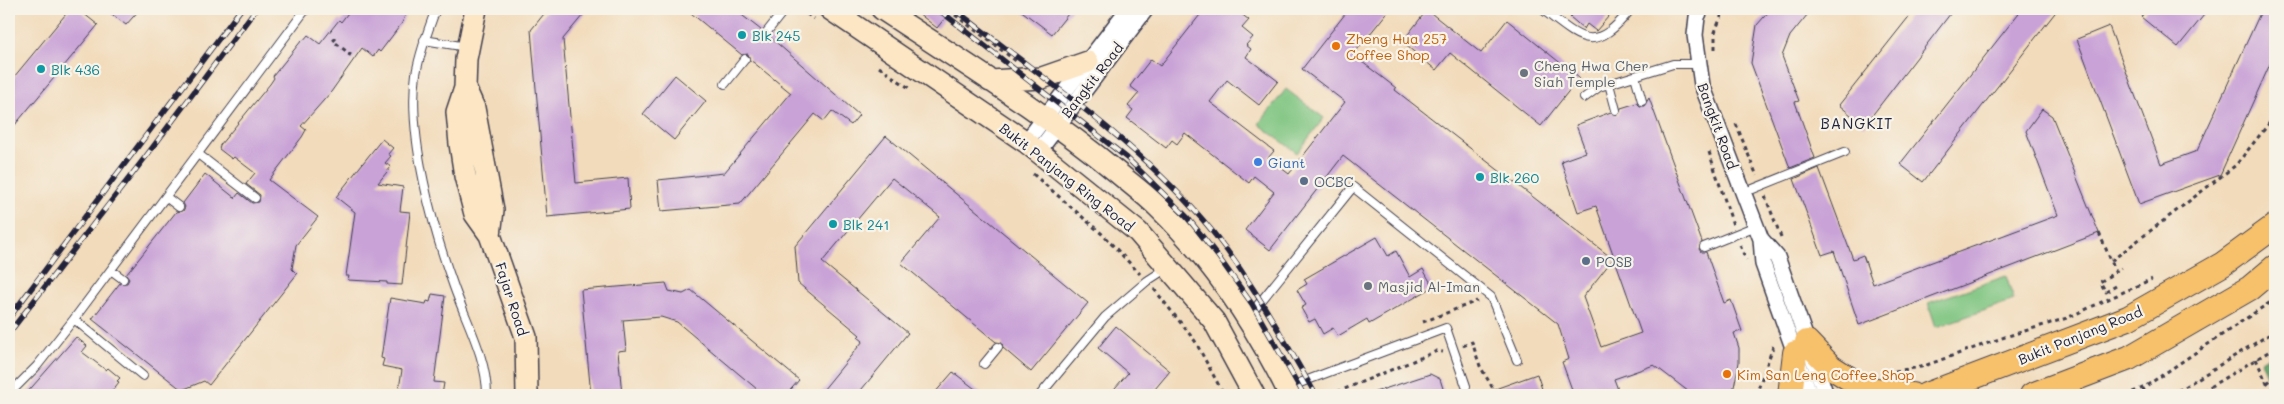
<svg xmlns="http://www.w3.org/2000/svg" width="2284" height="404" font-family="Mali,sans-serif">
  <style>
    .green { fill: #7fc581; stroke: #50745e }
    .forest { fill: #67aa6f; stroke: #465 }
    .building { fill: #c9a3d7 }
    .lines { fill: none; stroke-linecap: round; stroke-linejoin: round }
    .lane-casing { stroke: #413e4e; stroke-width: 10 }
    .street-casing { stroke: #413e4e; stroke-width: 18 }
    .secondary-casing { stroke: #413e4e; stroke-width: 24 }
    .primary-casing { stroke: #413e4e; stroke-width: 26 }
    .path { stroke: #413e4e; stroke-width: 3; stroke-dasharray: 4 4; stroke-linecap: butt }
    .lane { stroke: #fff; stroke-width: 8 }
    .street { stroke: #fff; stroke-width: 15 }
    .secondary { stroke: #fce6c4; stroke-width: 21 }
    .primary { stroke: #f7c06b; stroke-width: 24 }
    .rail-casing { stroke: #22223b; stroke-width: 5.5 }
    .rail { stroke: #f7f3e8; stroke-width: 4; stroke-dasharray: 11; stroke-linecap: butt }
    .culture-dot { fill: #0f9aa8; stroke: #f7f3e8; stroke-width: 2 }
    .food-dot { fill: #e8710a; stroke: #f7f3e8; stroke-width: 2 }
    .worship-dot { fill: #6b7280; stroke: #f7f3e8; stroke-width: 2 }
    .shop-dot { fill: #3f7fe0; stroke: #f7f3e8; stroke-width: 2 }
    .service-dot { fill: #5c6f8a; stroke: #f7f3e8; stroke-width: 2 }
    .labels { text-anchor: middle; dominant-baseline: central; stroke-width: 4.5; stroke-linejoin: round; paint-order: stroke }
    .culture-label { font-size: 14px; fill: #0d838f; stroke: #f7f3e8; text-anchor: start }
    .food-label { font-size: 14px; fill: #c56008; stroke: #f7f3e8; text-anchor: start }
    .worship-label { font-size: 14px; fill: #5b616d; stroke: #f7f3e8; text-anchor: start }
    .street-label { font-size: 14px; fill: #22223b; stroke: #f7f3e8 }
    .shop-label { font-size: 14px; fill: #366cbe; stroke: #f7f3e8; text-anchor: start }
    .service-label { font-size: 14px; fill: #4e5e75; stroke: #f7f3e8; text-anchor: start }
    .neighbourhood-label { font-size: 15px; letter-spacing: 1px; fill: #22223b; stroke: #f7f3e8 }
  </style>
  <rect width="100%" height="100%" fill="#f7f3e8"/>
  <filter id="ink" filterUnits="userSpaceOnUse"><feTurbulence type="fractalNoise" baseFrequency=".02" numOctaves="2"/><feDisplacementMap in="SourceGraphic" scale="10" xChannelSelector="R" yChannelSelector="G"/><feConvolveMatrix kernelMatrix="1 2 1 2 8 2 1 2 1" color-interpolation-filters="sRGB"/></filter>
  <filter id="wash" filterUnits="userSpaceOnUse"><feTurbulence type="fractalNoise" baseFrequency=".0096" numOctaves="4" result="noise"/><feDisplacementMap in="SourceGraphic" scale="20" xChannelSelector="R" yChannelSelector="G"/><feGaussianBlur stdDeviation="1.12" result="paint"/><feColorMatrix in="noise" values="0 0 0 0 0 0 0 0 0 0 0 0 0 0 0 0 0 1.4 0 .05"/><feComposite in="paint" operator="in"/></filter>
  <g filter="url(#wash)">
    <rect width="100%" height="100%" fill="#f2dbbb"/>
    <path class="green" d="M 1286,89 L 1324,118 L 1297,153 L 1259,124 Z
      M 2006,276 L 2014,300 L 1936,327 L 1928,303 Z"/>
    <path class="forest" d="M 2275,352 L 2275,395 L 2261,361 Z"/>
    <g id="blocks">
      <path class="building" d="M 70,9 L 78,9 L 98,25 L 9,132 L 9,83 Z
        M 105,9 L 140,9 L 126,25 Z
        M 351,9 L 408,9 L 402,23 L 380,52 L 378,50 L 373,57 L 362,48 L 331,92 L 301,126 L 306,130 L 302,137 L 269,180 L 318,217 L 296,245 L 292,269 L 297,274 L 209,385 L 204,381 L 182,390 L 92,319 L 120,283 L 127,283 L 129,279 L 126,275 L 176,212 L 183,211 L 185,207 L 183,203 L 205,174 L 235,198 L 239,193 L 252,203 L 259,202 L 260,195 L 246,184 L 255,173 L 234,157 L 232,159 L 219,149 L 220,145 L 270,84 L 274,78 L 273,76 L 302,40 L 303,41 L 308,35 L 320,44 L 339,20 L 341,22 Z
        M 548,9 L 588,9 L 563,39 L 576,183 L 628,178 L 630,209 L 547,217 L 531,30 Z
        M 686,9 L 734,9 L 761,30 L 762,37 L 770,37 L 859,115 L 851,125 L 832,111 L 824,121 L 815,114 L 740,204 L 661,211 L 658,180 L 724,173 L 791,93 L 753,62 L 750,61 L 748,54 L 742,55 Z
        M 913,9 L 952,9 L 937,28 Z
        M 1019,9 L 1072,9 L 1052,34 Z
        M 1213,9 L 1217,9 L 1225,15 L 1230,9 L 1235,9 L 1249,20 L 1242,28 L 1253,37 L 1246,45 L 1251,49 L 1246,57 L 1278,81 L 1259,105 L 1227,80 L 1210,102 L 1274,151 L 1268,158 L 1289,174 L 1345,102 L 1302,69 L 1349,9 L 1390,9 L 1353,55 L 1396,88 L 1395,90 L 1613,259 L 1583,297 L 1601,347 L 1641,333 L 1596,206 L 1578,212 L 1561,161 L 1586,152 L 1576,125 L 1611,112 L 1618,115 L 1621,108 L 1637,103 L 1640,106 L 1644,106 L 1649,98 L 1702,242 L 1699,249 L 1701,252 L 1706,252 L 1724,303 L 1731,300 L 1742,331 L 1734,333 L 1739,348 L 1739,362 L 1734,387 L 1728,395 L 1693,395 L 1654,365 L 1614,379 L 1620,395 L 1574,395 L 1562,362 L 1569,359 L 1558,324 L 1343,156 L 1270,250 L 1245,230 L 1274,192 L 1254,176 L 1249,183 L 1185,133 L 1177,144 L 1172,140 L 1166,148 L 1127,118 L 1133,110 L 1128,106 L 1139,93 L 1130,86 L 1151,59 L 1160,66 L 1203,11 L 1208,15 Z
        M 1569,9 L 1615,9 L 1596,31 L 1587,24 L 1584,29 L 1570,17 L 1574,13 Z
        M 1771,9 L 1812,9 L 1790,36 L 1782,56 L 1799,101 L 1795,102 L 1815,158 L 1790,168 L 1751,63 L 1757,25 Z
        M 1915,9 L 1954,9 L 1864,126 L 1839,105 Z
        M 2022,9 L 2058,9 L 1923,182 L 1900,164 Z
        M 2147,9 L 2196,9 L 2204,15 L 2178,47 L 2141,17 Z
        M 2262,9 L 2275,9 L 2275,53 L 2220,175 L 2139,204 L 2077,39 L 2109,26 L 2161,164 L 2197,151 Z
        M 1427,10 L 1481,53 L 1507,20 L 1579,78 L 1541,126 L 1450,53 L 1436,70 L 1402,42 Z
        M 675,75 L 706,101 L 674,140 L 643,114 Z
        M 2042,109 L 2052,116 L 2099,233 L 1859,325 L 1834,251 L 1822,255 L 1794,179 L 1819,168 L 1853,259 L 1863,255 L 1873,284 L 2058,215 L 2026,131 Z
        M 886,136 L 1088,303 L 1031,372 L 1003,348 L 1002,343 L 996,342 L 901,263 L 940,217 L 892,178 L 822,262 L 908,333 L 857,395 L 819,395 L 863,341 L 858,337 L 860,335 L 798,283 L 795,246 Z
        M 382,139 L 393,148 L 388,154 L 391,156 L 385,163 L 391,167 L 378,183 L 403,187 L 400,211 L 410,212 L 402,285 L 387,284 L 387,282 L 348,280 L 349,276 L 346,276 L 355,212 L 336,197 Z
        M 1377,237 L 1388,256 L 1396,251 L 1410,277 L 1423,269 L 1433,287 L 1369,324 L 1367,319 L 1338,336 L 1333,328 L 1323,334 L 1315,319 L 1309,322 L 1301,308 L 1306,305 L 1297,290 L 1307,284 L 1304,279 Z
        M 666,283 L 669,291 L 683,294 L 691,290 L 799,380 L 786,395 L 764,395 L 677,322 L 661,317 L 623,320 L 626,350 L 618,351 L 622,395 L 591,395 L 581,290 Z
        M 432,294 L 445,296 L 434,382 L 444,383 L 442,395 L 398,395 L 402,370 L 382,366 L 384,359 L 381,358 L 390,298 L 426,304 L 427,301 L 430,302 Z
        M 1116,326 L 1170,371 L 1150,395 L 1109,395 L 1128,373 L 1098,348 Z
        M 76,337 L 87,346 L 82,352 L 106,370 L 108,368 L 120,378 L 117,381 L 119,382 L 109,395 L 25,395 Z
        M 953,372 L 983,395 L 933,395 Z
        M 1430,374 L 1440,379 L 1445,395 L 1373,395 L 1372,393 Z
        M 1537,374 L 1544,395 L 1484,395 L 1484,393 Z"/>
    </g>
  </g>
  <g filter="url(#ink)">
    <use href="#blocks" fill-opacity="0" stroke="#413e4e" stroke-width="1"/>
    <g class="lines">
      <defs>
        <path id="lane" d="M 436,9 C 428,30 420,52 416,74 C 407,135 433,229 454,287 C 466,321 487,358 487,395
          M 1542,9 C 1582,40 1594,55 1631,9
          M 766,33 L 785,9
          M 424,40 L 467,47
          M 1635,76 L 1642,101
          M 725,84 L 745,59
          M 1609,84 L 1616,110
          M 1584,98 L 1599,87 L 1673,64 L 1699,64
          M 198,154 L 255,198
          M 1743,193 L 1845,152
          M 166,197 L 179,207
          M 1704,247 L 1756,226
          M 111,270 L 123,279
          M 1249,316 L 1353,187 L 1491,297 L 1517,360
          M 74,319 L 143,376
          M 984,364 L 998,347
          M 1289,387 L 1446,328 L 1466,386
          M 9,394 L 37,366 L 74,319 L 306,9
          M 1040,395 L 1105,317 L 1147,281 L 1167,268"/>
        <path id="street" d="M 1701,9 L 1697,17 L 1695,35 L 1702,85 L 1761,239 L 1763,264 L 1810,395
          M 1026,142 L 1128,9
          M 1038,152 L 1146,9
          M 1761,239 L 1777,257 L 1826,395"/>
        <path id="secondary" d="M 476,9 L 466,59 L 465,88 L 457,112 L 460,144 L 465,176 L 475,214 L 490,235 L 526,337 L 527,395
          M 830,9 L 1026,142 L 1138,232 L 1214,321 L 1254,395
          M 882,9 C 962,62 1044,112 1118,173 C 1131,184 1146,195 1158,207 C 1213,260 1257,328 1290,395
          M 990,81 L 1042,78 L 1088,62
          M 465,88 L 474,108 L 493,210 L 490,235"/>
        <path id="primary" d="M 1807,342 L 1831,367 L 1864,388 L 1912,395
          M 1790,395 L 1795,353
          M 1926,395 L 2128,318 L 2223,264 L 2275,226
          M 2032,395 L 2129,358 L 2250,288 L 2275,267"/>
      </defs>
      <use href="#lane" class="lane-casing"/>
      <use href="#street" class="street-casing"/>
      <use href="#secondary" class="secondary-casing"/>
      <use href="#primary" class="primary-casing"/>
      <path class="path" d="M 800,9 L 814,19
        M 955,15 L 1016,61
        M 336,38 L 333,41 L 350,54 L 347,59
        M 1715,49 L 1715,32 L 1724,9
        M 879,67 L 909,88
        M 1736,124 L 1757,176
        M 1709,152 L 1733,225
        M 1033,174 L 1102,234 L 1140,274
        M 1765,196 L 1781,237
        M 2099,233 L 2116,272
        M 1740,245 L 1746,260
        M 2111,261 L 2236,165 L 2271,121 L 2275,113
        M 2116,286 L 2106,292 L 2100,282 L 2121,268
        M 1154,289 L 1195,341 L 1224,395
        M 1423,322 L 1477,301
        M 1463,346 L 1472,342 L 1480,366 L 1495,392
        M 2256,359 L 2272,395
        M 1895,371 L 1921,367 L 2005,337 L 2067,318 L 2152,279
        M 2267,383 L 2275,377
        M 2143,388 L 2146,395
        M 2207,389 L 2210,395
        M 1330,395 L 1437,351 L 1443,352
        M 1756,395 L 1774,344
        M 2125,395 L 2143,388 L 2275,299
        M 2171,395 L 2275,331
        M 2196,395 L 2275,348"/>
      <use href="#lane" class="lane"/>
      <use href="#street" class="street"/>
      <use href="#secondary" class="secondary"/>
      <use href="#primary" class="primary"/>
      <defs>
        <path id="rail" d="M 938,9 L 1127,158 L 1187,217 L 1217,255 L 1252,304 L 1304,395
          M 954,9 C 1039,75 1132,138 1203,220 C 1248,273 1281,335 1316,395
          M 9,318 L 241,9
          M 9,333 L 147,155 L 256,9"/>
      </defs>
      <use href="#rail" class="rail-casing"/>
      <use href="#rail" class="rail"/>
    </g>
  </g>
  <g class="culture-dot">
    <circle cx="742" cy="35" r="5"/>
    <circle cx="41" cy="69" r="5"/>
    <circle cx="1480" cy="177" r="5"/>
    <circle cx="833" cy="224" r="5"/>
  </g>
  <g class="food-dot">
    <circle cx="1336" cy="46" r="5"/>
    <circle cx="1727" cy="374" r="5"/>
  </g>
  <g class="worship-dot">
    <circle cx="1524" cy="73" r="5"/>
    <circle cx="1368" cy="286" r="5"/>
  </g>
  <circle class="shop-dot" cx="1258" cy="162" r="5"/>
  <g class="service-dot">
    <circle cx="1304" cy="181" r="5"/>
    <circle cx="1586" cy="261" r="5"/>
  </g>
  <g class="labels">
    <g class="culture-label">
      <text x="752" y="35">Blk 245</text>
      <text x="51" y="69">Blk 436</text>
      <text x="1490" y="177">Blk 260</text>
      <text x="843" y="224">Blk 241</text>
    </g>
    <g class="food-label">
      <text x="1346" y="38">Zheng Hua 257<tspan x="1346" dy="16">Coffee Shop</tspan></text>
      <text x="1737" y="374">Kim San Leng Coffee Shop</text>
    </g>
    <g class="worship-label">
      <text x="1534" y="65">Cheng Hwa Cher<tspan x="1534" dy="16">Siah Temple</tspan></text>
      <text x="1378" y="286">Masjid Al-Iman</text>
    </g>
    <g class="street-label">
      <text transform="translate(1092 80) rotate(-52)">Bangkit Road</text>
      <text transform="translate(1718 126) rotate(70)">Bangkit Road</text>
      <text transform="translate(1067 177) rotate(38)">Bukit Panjang Ring Road</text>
      <text transform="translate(512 299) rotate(72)">Fajar Road</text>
      <text transform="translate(2080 335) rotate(-22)">Bukit Panjang Road</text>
    </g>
    <g class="shop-label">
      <text x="1268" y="162">Giant</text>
    </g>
    <g class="service-label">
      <text x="1314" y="181">OCBC</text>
      <text x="1596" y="261">POSB</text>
    </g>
    <g class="neighbourhood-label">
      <text x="1857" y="123">BANGKIT</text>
    </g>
  </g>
  <rect width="2284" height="404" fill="none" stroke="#f7f3e8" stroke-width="30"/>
</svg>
